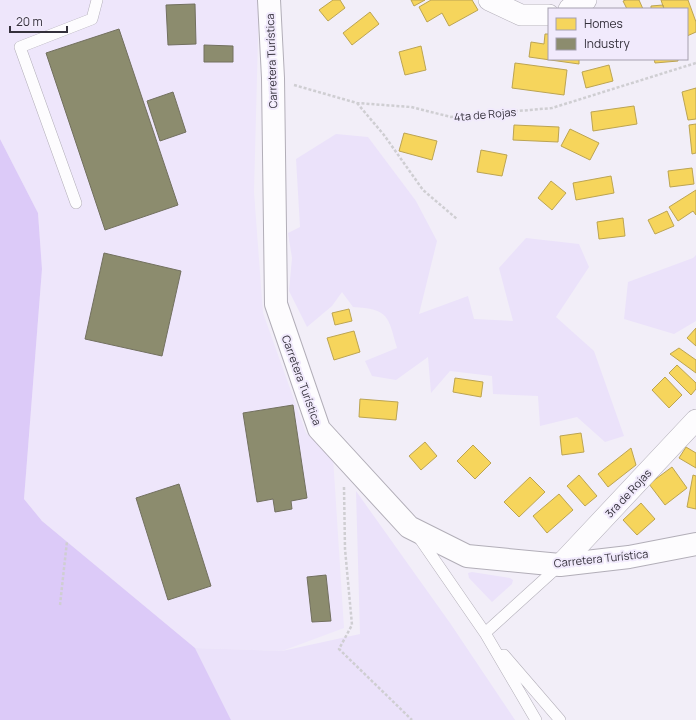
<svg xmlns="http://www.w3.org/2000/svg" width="696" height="720" font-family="Manrope,sans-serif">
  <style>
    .built { fill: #eee6fb }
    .green { fill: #ebe2fa }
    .water { fill: #dccaf8 }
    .homes { fill: #f6d55c; stroke: #bca452 }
    .industry { fill: #8c8c6e; stroke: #72705f }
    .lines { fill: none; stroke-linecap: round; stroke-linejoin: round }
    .service-casing { stroke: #b2aeb8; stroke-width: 12 }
    .minor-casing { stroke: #b2aeb8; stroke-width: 22 }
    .secondary-casing { stroke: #b2aeb8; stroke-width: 24 }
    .path { stroke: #cfced2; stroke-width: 2.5; stroke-dasharray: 3 2; stroke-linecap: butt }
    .service { stroke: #fdfcfe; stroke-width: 11 }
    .minor { stroke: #fdfcfe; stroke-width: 21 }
    .secondary { stroke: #fdfcfe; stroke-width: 22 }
    .labels { text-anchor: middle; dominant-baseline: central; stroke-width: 4; stroke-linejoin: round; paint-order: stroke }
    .street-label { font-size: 11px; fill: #34303b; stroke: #f1eafc }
  </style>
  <rect width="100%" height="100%" fill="#f2eef8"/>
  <path class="built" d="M 0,0 L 259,0 L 254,192 L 263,313 L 306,433 L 333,457 L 344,628 L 282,651 L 195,648 L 42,521 L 24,499 L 42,269 L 38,213 L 0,139 Z"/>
  <path class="green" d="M 336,134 L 368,137 L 416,201 L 437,241 L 419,314 L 468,296 L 474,319 L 513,321 L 499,268 L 526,238 L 579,244 L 589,267 L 556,317 L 594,351 L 624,436 L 605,442 L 577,417 L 540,426 L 538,396 L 493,394 L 492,376 L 450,371 L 431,393 L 428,357 L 396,380 L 372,376 L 365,361 L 397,348 C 388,316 389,309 353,307 L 342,292 L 332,306 L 307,327 L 289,291 L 292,258 L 288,233 L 300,227 L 296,159 Z
    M 696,255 L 696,321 L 674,334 L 624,319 L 628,282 L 693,258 Z
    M 356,491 L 450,623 L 515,720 L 231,720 L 195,648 L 282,651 L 360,634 Z
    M 472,572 L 510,578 L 513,580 L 512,584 L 492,602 L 469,578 L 468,573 Z"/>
  <path class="water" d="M 0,139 L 38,213 L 42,269 L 24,499 L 42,521 L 195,648 L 231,720 L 0,720 Z"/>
  <path class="homes" d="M 333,0 L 340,0 L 345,8 L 328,21 L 319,10 Z
    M 411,0 L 425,0 L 414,6 Z
    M 431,0 L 472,0 L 478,10 L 449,26 L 442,13 L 427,22 L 419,7 Z
    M 626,0 L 639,0 L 643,9 L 627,9 L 623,1 Z
    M 661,0 L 688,0 L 696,22 L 696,32 L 687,36 L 687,9 L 664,9 Z
    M 663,5 L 664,9 L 651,9 L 651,6 Z
    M 370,12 L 379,24 L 352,45 L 343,33 Z
    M 545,34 L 549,34 L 549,59 L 579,59 L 579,64 L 529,57 L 531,42 L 544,44 Z
    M 421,46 L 426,70 L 405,75 L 399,52 Z
    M 654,59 L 678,59 L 678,61 L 655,63 Z
    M 515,63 L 567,70 L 564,95 L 512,88 Z
    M 609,65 L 613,81 L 586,88 L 582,72 Z
    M 696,88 L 696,119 L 688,120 L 682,92 Z
    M 634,106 L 637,124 L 593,131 L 591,112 Z
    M 696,124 L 696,153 L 692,154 L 689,125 Z
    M 514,125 L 559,127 L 558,142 L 513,140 Z
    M 570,129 L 599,143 L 590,160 L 561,146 Z
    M 404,133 L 437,141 L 432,160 L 399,151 Z
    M 481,150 L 507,155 L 502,176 L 477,172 Z
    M 692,168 L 694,184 L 670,187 L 668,171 Z
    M 611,176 L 614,193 L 576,200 L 573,183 Z
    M 551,181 L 566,193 L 552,210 L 538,198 Z
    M 696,190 L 696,215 L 693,211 L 678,221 L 669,207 Z
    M 667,211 L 674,226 L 655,234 L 648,220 Z
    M 623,218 L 625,236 L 599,239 L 597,222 Z
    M 349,309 L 352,321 L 335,325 L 332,313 Z
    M 696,328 L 696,346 L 687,338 Z
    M 354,331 L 360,352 L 334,360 L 327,338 Z
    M 679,348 L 696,360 L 696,373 L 670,354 Z
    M 677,365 L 696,383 L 696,389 L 691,395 L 669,373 Z
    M 665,377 L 682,395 L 669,408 L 652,390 Z
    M 455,378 L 483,382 L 481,397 L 453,392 Z
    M 360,399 L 398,402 L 396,420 L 359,417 Z
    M 581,433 L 584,452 L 562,455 L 560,436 Z
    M 425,442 L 437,456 L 421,470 L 409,456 Z
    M 473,445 L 491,463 L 475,479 L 457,461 Z
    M 686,447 L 696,453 L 696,468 L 679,458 Z
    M 631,448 L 636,465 L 608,487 L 598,474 Z
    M 672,467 L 687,488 L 665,505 L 649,484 Z
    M 579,475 L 597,496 L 585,506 L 567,486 Z
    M 693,475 L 696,476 L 696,509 L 687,507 Z
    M 530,477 L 545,492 L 519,517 L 504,502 Z
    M 559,494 L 573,510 L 547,533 L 533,516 Z
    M 641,503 L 655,519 L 637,535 L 623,520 Z"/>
  <path class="industry" d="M 195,4 L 196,44 L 168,45 L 166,5 Z
    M 119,29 L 178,205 L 105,230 L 46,53 Z
    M 204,45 L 233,46 L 233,62 L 204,62 Z
    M 173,92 L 186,132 L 160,141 L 147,101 Z
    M 104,253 L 181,271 L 162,356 L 85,339 Z
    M 293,405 L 307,498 L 291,501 L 292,509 L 275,512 L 273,499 L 257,502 L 243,413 Z
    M 179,484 L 211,586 L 168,600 L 136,498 Z
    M 326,575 L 331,621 L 312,622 L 307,577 Z"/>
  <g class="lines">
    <defs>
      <path id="service" d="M 76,203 L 20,47 L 92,19 L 97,0
        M 418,536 L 485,633 L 536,720
        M 485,633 L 560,565
        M 504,655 L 560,720"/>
      <path id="minor" d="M 489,0 L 521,15 L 549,15
        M 569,9 L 586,0
        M 560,565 L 696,420"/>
      <path id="secondary" d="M 269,0 L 273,78 L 276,304 L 319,429 L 409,527 L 467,556 L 560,565 L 629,557 L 696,544"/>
    </defs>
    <use href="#service" class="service-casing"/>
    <use href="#minor" class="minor-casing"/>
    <use href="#secondary" class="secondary-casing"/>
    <path class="path" d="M 294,85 L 357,103 L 411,107 L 451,117 L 552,108 L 696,63
      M 357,103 L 384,135 L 423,190 L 457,219
      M 344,487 L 345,549 L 352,625 L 339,649 L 412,720
      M 60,605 L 67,541"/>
    <use href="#service" class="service"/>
    <use href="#minor" class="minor"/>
    <use href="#secondary" class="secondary"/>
  </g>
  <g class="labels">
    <g class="street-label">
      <text transform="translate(271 61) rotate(-92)">Carretera Turística</text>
      <text transform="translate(485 114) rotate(-5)">4ta de Rojas</text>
      <text transform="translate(302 380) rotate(70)">Carretera Turística</text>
      <text transform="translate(628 493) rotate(-47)">3ra de Rojas</text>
      <text transform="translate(601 558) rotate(-6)">Carretera Turística</text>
    </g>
  </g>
  <rect x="548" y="8" width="140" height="52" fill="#f1eafc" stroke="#a5a0af"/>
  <rect x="556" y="18" width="20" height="12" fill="#f6d55c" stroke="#a5a0af"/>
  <text x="584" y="28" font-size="12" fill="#34303b">Homes</text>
  <rect x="556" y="38" width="20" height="12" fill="#8c8c6e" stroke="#a5a0af"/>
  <text x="584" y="48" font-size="12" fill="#34303b">Industry</text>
  <path d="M10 26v6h57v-6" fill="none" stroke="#34303b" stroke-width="2"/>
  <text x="16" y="26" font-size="12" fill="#34303b" stroke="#f1eafc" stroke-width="3" paint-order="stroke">20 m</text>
</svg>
